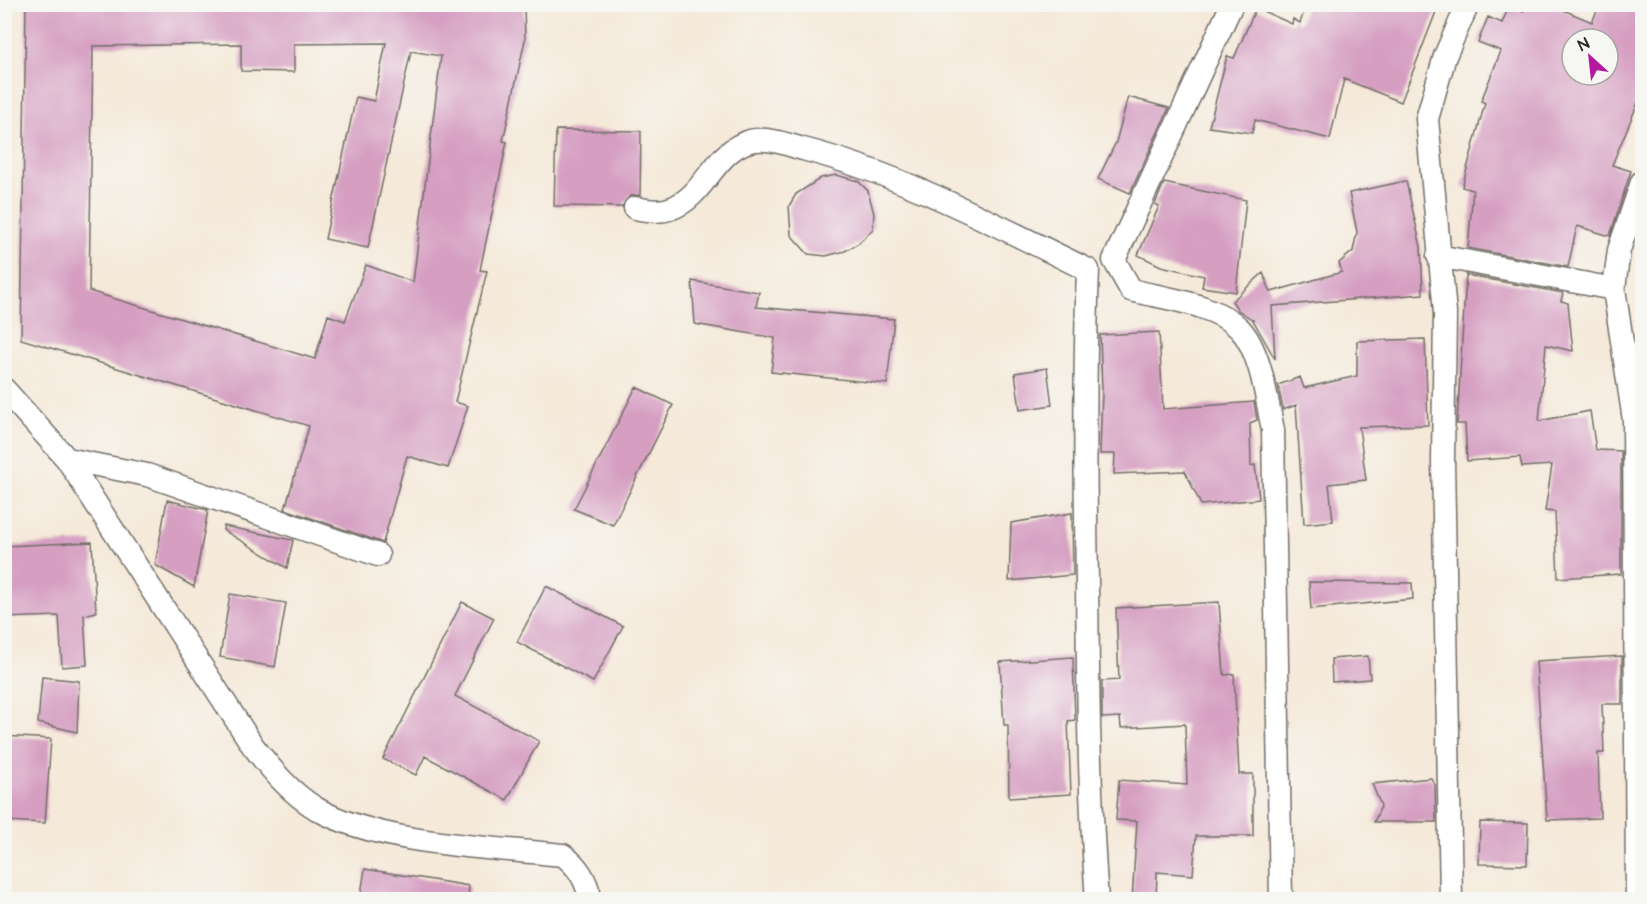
<svg xmlns="http://www.w3.org/2000/svg" width="1647" height="904" font-family="'Architects Daughter',sans-serif">
  <style>
    .building { fill: #d69fc2; fill-rule: evenodd }
    .lines { fill: none; stroke-linecap: round; stroke-linejoin: round }
    .street-casing { stroke: #726e68; stroke-width: 25 }
    .street { stroke: #fff; stroke-width: 22 }
  </style>
  <rect width="100%" height="100%" fill="#f6f6f2"/>
  <filter id="ink" filterUnits="userSpaceOnUse"><feTurbulence type="fractalNoise" baseFrequency=".0167" numOctaves="2"/><feDisplacementMap in="SourceGraphic" scale="12" xChannelSelector="R" yChannelSelector="G"/><feConvolveMatrix kernelMatrix="1 2 1 2 8 2 1 2 1" color-interpolation-filters="sRGB"/></filter>
  <filter id="wash" filterUnits="userSpaceOnUse"><feTurbulence type="fractalNoise" baseFrequency=".008" numOctaves="4" result="noise"/><feDisplacementMap in="SourceGraphic" scale="24" xChannelSelector="R" yChannelSelector="G"/><feGaussianBlur stdDeviation="1.35" result="paint"/><feColorMatrix in="noise" values="0 0 0 0 0 0 0 0 0 0 0 0 0 0 0 0 0 1.4 0 .05"/><feComposite in="paint" operator="in"/></filter>
  <g filter="url(#wash)">
    <rect width="100%" height="100%" fill="#f5e9d9"/>
    <g id="blocks">
      <path class="building" d="M 26,4 L 524,4 L 525,40 L 503,141 L 507,142 L 480,270 L 487,271 L 455,402 L 468,406 L 448,468 L 407,456 L 383,543 L 285,509 L 309,426 L 21,339 ZM 386,43 L 374,101 L 356,97 L 325,239 L 368,248 L 411,51 L 441,56 L 413,282 L 366,265 L 345,321 L 328,315 L 315,359 L 89,291 L 93,46 L 241,44 L 241,71 L 294,72 L 294,44 Z
        M 1307,4 L 1439,4 L 1401,102 L 1344,79 L 1330,139 L 1255,120 L 1252,133 L 1209,127 L 1227,56 L 1234,58 L 1256,8 L 1292,24 L 1293,19 L 1300,23 Z
        M 1526,4 L 1549,4 L 1592,22 L 1600,4 L 1642,4 L 1642,93 L 1612,165 L 1631,171 L 1610,236 L 1577,226 L 1568,267 L 1468,248 L 1473,190 L 1462,187 L 1485,103 L 1481,101 L 1501,51 L 1478,42 L 1488,17 L 1502,23 L 1509,6 L 1523,12 ZM 1572,39 L 1608,39 L 1608,75 L 1572,75 Z
        M 1128,97 L 1169,108 L 1130,193 L 1098,179 L 1116,142 Z
        M 556,130 L 641,131 L 640,195 L 630,196 L 622,207 L 554,206 Z
        M 836,175 L 858,181 L 868,191 L 874,214 L 873,229 L 859,243 L 845,251 L 826,256 L 808,254 L 791,235 L 789,206 L 796,194 L 821,178 Z
        M 1406,181 L 1421,247 L 1423,294 L 1272,306 L 1275,359 L 1253,320 L 1238,310 L 1232,301 L 1263,273 L 1271,292 L 1342,272 L 1339,263 L 1353,251 L 1357,232 L 1349,193 Z
        M 1164,183 L 1246,200 L 1236,292 L 1202,287 L 1204,276 L 1161,266 L 1138,255 L 1159,206 L 1155,204 Z
        M 1466,275 L 1563,293 L 1561,301 L 1568,303 L 1573,351 L 1546,345 L 1539,421 L 1590,411 L 1596,450 L 1621,451 L 1621,574 L 1558,578 L 1555,512 L 1545,511 L 1552,465 L 1522,467 L 1520,457 L 1467,461 L 1465,424 L 1457,424 Z
        M 692,281 L 759,292 L 756,307 L 894,319 L 887,384 L 771,372 L 775,338 L 695,324 Z
        M 1159,332 L 1163,409 L 1254,402 L 1257,420 L 1250,423 L 1251,466 L 1255,465 L 1259,499 L 1201,505 L 1185,471 L 1114,474 L 1115,454 L 1100,454 L 1102,391 L 1100,335 Z
        M 1425,339 L 1428,425 L 1359,427 L 1366,480 L 1329,484 L 1333,521 L 1304,524 L 1296,405 L 1283,410 L 1278,385 L 1300,377 L 1304,388 L 1357,376 L 1357,341 Z
        M 1047,368 L 1052,405 L 1020,410 L 1015,373 Z
        M 636,387 L 673,405 L 613,525 L 574,509 Z
        M 167,500 L 208,510 L 194,587 L 155,565 Z
        M 1072,513 L 1073,575 L 1009,581 L 1011,523 Z
        M 224,526 L 293,540 L 287,568 L 223,530 Z
        M 92,542 L 96,612 L 84,615 L 87,665 L 62,667 L 59,616 L 4,618 L 4,546 Z
        M 1309,582 L 1412,583 L 1413,599 L 1311,609 Z
        M 546,586 L 623,626 L 593,682 L 517,642 Z
        M 230,594 L 286,603 L 275,667 L 220,657 Z
        M 462,602 L 494,618 L 455,696 L 539,741 L 507,800 L 425,756 L 416,775 L 383,759 Z
        M 1219,602 L 1224,675 L 1234,674 L 1239,774 L 1253,774 L 1253,836 L 1196,836 L 1193,875 L 1157,872 L 1156,900 L 1132,900 L 1137,821 L 1116,820 L 1119,780 L 1187,785 L 1185,724 L 1121,728 L 1120,717 L 1102,718 L 1102,681 L 1119,680 L 1116,608 Z
        M 1368,656 L 1370,679 L 1332,682 L 1331,659 Z
        M 1622,656 L 1622,704 L 1602,704 L 1604,753 L 1598,753 L 1600,818 L 1547,820 L 1536,661 Z
        M 1073,657 L 1075,720 L 1068,721 L 1071,794 L 1009,798 L 1008,725 L 1004,725 L 1000,662 Z
        M 42,677 L 79,681 L 77,732 L 38,723 Z
        M 4,736 L 51,739 L 45,823 L 4,821 Z
        M 1431,778 L 1435,785 L 1436,822 L 1374,822 L 1381,806 L 1372,784 Z
        M 1480,822 L 1528,823 L 1527,865 L 1479,864 Z
        M 365,869 L 469,886 L 468,900 L 360,900 Z"/>
    </g>
  </g>
  <g filter="url(#ink)">
    <use href="#blocks" fill-opacity="0" stroke="#726e68" stroke-width="1.5"/>
    <g class="lines">
      <defs>
        <path id="street" d="M 1232,4 L 1114,260 L 1131,290 C 1165,299 1214,303 1240,329 C 1261,351 1267,402 1273,430 L 1281,900
          M 635,208 C 647,210 660,213 672,208 C 705,196 714,151 750,141 C 767,137 786,144 803,149 C 904,175 995,225 1088,270 C 1084,373 1085,477 1087,580 C 1088,687 1089,793 1097,900
          M 1438,256 L 1614,289
          M 4,389 L 67,459 L 253,746 C 272,770 290,793 317,809 C 381,845 490,847 563,855 C 579,867 586,880 591,900
          M 67,459 L 147,475 L 378,555
          M 1451,900 L 1443,460 L 1445,313 L 1427,119 L 1445,56 L 1468,4
          M 1637,900 L 1634,420 L 1614,289 L 1619,250 L 1642,182"/>
      </defs>
      <use href="#street" class="street-casing"/>
      <use href="#street" class="street"/>
    </g>
  </g>
  <rect width="1647" height="904" fill="none" stroke="#f6f6f2" stroke-width="24"/>
  <g transform="translate(1590 57) rotate(333)"><circle r="28" fill="#f6f6f2" stroke="#a5a5a2" stroke-width="1.5"/>
  <path d="M0-4.5L10 22L0 15L-10 22Z" fill="#b5179e"/>
  <text y="-9" font-size="16" font-weight="bold" text-anchor="middle" fill="#2b2b2b">N</text>
  </g>
</svg>
